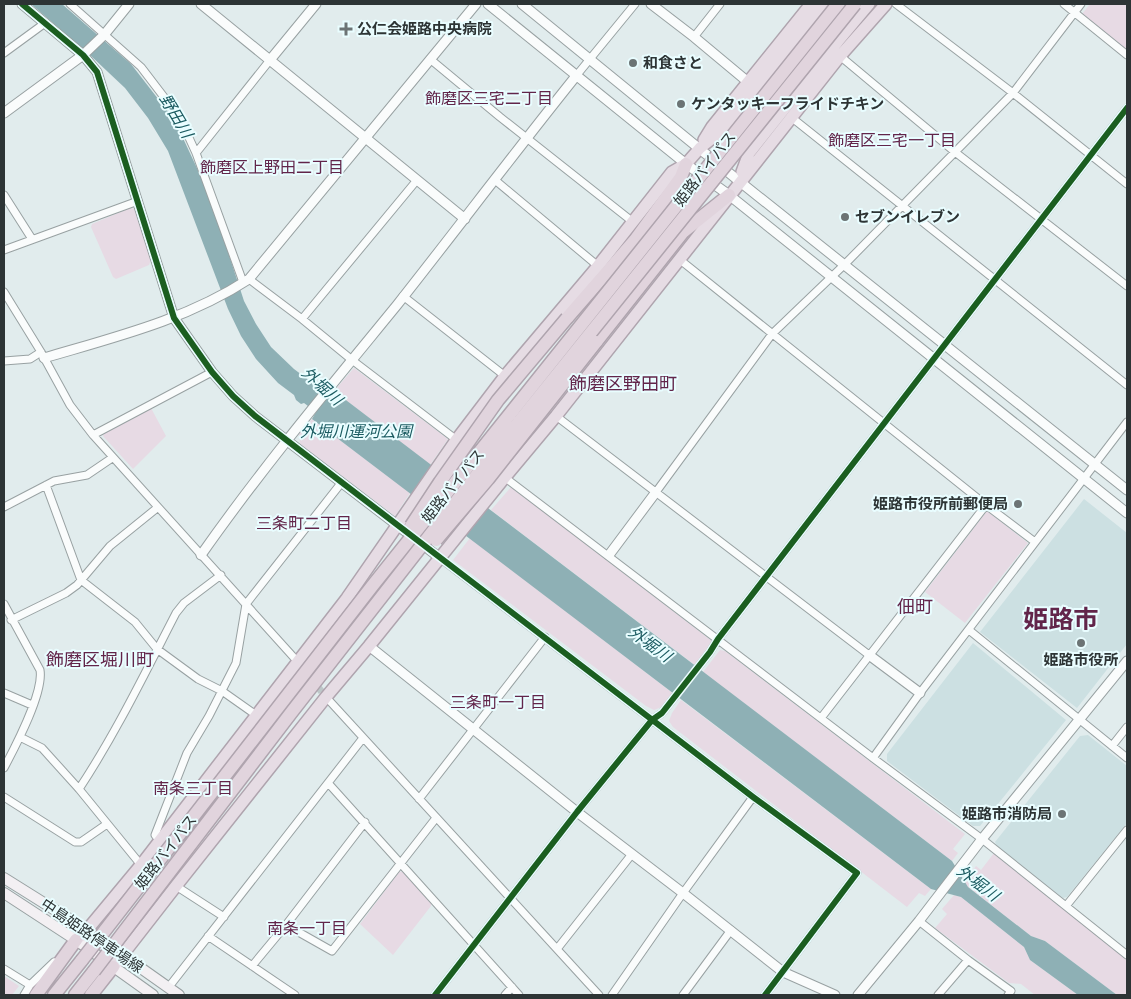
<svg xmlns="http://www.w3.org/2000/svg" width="1131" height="999" font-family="Bitter,'Noto Sans JP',serif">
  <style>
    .built { fill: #cce0e2 }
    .green { fill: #e7dae4 }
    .water { fill: #8eb0b5 }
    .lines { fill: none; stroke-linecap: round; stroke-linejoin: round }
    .minor-tunnel { stroke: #bdc7c8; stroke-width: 7; stroke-dasharray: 7 3.5; stroke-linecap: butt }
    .minor-casing { stroke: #98a1a2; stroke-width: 9 }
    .tertiary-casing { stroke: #98a1a2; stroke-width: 11 }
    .secondary-casing { stroke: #98a1a2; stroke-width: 12 }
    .trunk-casing { stroke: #afa4ae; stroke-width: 14 }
    .motorway-casing { stroke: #afa4ae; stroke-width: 15 }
    .minor { stroke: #fafcfc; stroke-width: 7 }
    .tertiary { stroke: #fafcfc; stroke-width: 9 }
    .secondary { stroke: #f3f0f3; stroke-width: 10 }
    .trunk { stroke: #e6dce4; stroke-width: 11 }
    .motorway { stroke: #e1d4dd; stroke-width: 12 }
    .motorway-bridge-casing { stroke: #afa4ae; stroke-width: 15; stroke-linecap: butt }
    .motorway-bridge { stroke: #e1d4dd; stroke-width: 12 }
    .cycleway-casing { stroke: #e9fdff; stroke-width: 9 }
    .cycleway { stroke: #1b5e20; stroke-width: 6 }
    .poi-dot { fill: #6c7475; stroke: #e9fdff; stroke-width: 2 }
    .labels { text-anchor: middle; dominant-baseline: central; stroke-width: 4; stroke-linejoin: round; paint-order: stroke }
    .poi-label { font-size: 15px; font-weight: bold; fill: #2d3435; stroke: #e9fdff; text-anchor: start }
    .street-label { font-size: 15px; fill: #2d3435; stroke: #e9fdff }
    .neighbourhood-label { font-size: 16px; fill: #62254a; stroke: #e9fdff }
    .water-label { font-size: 16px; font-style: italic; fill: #1b5b61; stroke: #e9fdff }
    .quarter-label { font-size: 18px; fill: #62254a; stroke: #e9fdff }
    .town-label { font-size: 25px; font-weight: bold; fill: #62254a; stroke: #e9fdff }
  </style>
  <rect width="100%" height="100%" fill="#e1eced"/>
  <path class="built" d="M 1084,499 L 1127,533 L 1127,644 L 1077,708 L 980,632 Z
    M 973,643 L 1066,720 L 980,826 L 973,826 L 887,761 L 887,754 Z
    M 1088,735 L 1127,766 L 1127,823 L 1067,897 L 1063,898 L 997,846 L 995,842 L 1080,736 Z"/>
  <path class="green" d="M 1090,4 L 1127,4 L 1127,50 L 1082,14 Z
    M 130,208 L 135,209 L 151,260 L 149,265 L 116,279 L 113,277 L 91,227 L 92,224 Z
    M 354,368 L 448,439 L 430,465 L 334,391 Z
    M 151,408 L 166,436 L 133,469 L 103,436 L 105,431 Z
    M 312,419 L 410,493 L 395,516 L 300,444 L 299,434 Z
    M 511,487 L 712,641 L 710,648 L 696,666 L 491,510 Z
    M 987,511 L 1028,543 L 965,623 L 925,592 Z
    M 470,538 L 674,694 L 664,706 L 654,710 L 646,706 L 453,560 Z
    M 720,650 L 725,651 L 965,834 L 953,849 L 958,853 L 952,861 L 703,672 Z
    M 681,700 L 931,889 L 925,896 L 919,893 L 907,907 L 673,727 L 669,721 L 672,713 Z
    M 994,853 L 1127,960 L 1127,995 L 1117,995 L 1045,941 L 1031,936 L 968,887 L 964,882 L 976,866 L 981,870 Z
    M 405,871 L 431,901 L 431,906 L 393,955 L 360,924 L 399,872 Z
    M 954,895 L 961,897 L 1024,947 L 1030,960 L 1078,995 L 1035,995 L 1021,984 L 1009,983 L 935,928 L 947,914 L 942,909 Z
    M 4,976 L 19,986 L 12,995 L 4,995 Z"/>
  <path class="water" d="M 31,4 L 62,4 L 131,64 L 169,113 L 182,136 L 209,194 L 244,301 L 256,324 L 271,347 L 294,369 L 330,396 L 334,391 L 952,861 L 968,887 L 1031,936 L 1045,941 L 1117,995 L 1078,995 L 1030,960 L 1024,947 L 961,897 L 931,889 L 312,419 L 316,412 L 304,403 L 301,404 L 296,400 L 294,395 L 278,383 L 256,359 L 241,336 L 228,309 L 168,151 L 148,118 L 125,88 L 91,56 Z"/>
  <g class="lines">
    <path class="minor-tunnel" d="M 304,670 L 326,697"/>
    <defs>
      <path id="minor" d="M 70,4 L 141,67 L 180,118 L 196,153 L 243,282
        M 896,4 L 1013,93 L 1127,184
        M 1064,4 L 1127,55
        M 694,37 L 720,4
        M 4,53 L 45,23
        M 840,56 L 955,152 L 1127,286
        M 430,59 L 500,117 L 633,222
        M 576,76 L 635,4
        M 791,117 L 1127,385
        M 196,153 L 270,60
        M 495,180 L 598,266
        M 4,195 L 32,239
        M 4,250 L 138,201
        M 679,259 L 986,505 L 1035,542
        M 249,279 L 302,319 L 352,360 L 479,457
        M 4,292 L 41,352 L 70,405 L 93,435 L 297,661
        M 403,296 L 505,376
        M 302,319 L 417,180
        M 4,361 L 30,359 L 41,352
        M 556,416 L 869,655
        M 93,435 L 212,372
        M 503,476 L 873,758 L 982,839 L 1127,955
        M 46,485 L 81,580 L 135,622 L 157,649 L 198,679 L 222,691 L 256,715
        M 656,492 L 772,334 L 845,264 L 1013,93 L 1081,4
        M 4,507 L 54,481 L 87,475 L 112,458
        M 440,558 L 753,797 L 857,873 L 765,995
        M 4,604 L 40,670 C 44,693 15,747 4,768
        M 11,620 L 66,593 L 77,585 L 110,546 L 157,508
        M 969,630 L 1127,758
        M 4,693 L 32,705
        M 326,697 L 599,995
        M 821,718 L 986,505
        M 20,737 L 42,748 L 79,789 L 141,865
        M 1112,746 L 1127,727
        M 873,758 L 920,693 L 1127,422
        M 329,784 L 519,995
        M 79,789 C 116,733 145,673 176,613 L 184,603 L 221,575
        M 4,797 L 75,842 L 81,842 L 107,824
        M 419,799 L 545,637
        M 159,840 L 155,835 L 187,753 L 209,716 L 236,663 L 246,604 L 342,482
        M 176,886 L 224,917
        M 1066,906 L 1127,830
        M 919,921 L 968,960 L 1011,991 L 1008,995
        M 286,925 L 332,951 L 436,818
        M 208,936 L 295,995
        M 557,949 L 632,854
        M 252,966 L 286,925 L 365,822
        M 4,969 L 30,985
        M 168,988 L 363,738
        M 24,995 L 30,985 L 54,962
        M 435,995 L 577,812 L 652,720 L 662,713 L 710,652 L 718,639 C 855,463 990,284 1127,108
        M 505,995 L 512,987
        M 612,995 L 683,893 L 753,797
        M 683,995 L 731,930
        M 938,995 L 968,960"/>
      <path id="tertiary" d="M 22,4 L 83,55 L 97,72 L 174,318 L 212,372 L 233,396 L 255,416 L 440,558
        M 201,4 L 465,219
        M 488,4 L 686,164 L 729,195 L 1127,513
        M 522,4 L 739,181 L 1127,490
        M 651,4 L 694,37 L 748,82
        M 270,60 L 316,4
        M 4,113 L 83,55 L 104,35 L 129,4
        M 44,358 C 115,337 186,320 249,279 L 476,4
        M 201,555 C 262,468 330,387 397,305 C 457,229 515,152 576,76
        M 609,555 L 656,492
        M 369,646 L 577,812 L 683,893 L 783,972 L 835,995
        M 869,655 L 920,693
        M 858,995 L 919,921 L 982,839 L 1127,661"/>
      <path id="secondary" d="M 4,878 L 87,930 L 179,995
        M 4,893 L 76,940 L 153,995"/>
      <path id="trunk" d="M 704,140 L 712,127 L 811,4
        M 742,172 L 749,153 L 838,41 L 869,4
        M 76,940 L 87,930 L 141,865 L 347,598 L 457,439 L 505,376 L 598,266 L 672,172 L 686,164 L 700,148 L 720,132 L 824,4
        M 113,967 L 176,886 L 326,697 L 369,646 L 505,477 L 556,416 L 840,56 L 886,4"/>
      <path id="motorway" d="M 567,318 L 635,240 L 681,177 L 686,164
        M 596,342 L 683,232 L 729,195
        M 36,995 L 76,940
        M 54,995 L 82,960
        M 75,995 L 94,971
        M 91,995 L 113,967"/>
    </defs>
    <use href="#minor" class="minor-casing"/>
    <use href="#tertiary" class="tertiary-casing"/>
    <use href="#secondary" class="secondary-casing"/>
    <use href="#trunk" class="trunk-casing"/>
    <use href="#motorway" class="motorway-casing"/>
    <use href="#minor" class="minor"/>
    <use href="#tertiary" class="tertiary"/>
    <use href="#secondary" class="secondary"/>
    <use href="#trunk" class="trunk"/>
    <use href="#motorway" class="motorway"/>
    <defs>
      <path id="motorway-bridge" d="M 411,526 L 440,482 L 498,400 L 567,318
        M 436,540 L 488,479 L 596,342
        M 82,960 L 373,585 L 838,4
        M 94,971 L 291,713 L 490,458 L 855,4"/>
    </defs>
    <use href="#motorway-bridge" class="motorway-bridge-casing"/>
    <use href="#motorway-bridge" class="motorway-bridge"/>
    <defs>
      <path id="cycleway" d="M 22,4 L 83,55 L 97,72 L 174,318 L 212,372 L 233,396 L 255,416 L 753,797 L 857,873 L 765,995
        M 435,995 L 577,812 L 652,720 L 662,713 L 710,652 L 718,639 C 855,463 990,284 1127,108"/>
    </defs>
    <use href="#cycleway" class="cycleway-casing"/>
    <use href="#cycleway" class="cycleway"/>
  </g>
  <g class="poi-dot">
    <path d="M343.5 21.5h5v5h5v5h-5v5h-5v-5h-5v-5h5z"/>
    <circle cx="633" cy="63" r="5"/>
    <circle cx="681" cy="104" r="5"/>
    <circle cx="845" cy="217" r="5"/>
    <circle cx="1018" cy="504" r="5"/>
    <circle cx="1081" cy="643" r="5"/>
    <circle cx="1062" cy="814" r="5"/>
  </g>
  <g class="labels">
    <g class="poi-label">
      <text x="357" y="29">公仁会姫路中央病院</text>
      <text x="643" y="63">和食さと</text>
      <text x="691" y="104">ケンタッキーフライドチキン</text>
      <text x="855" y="217">セブンイレブン</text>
      <text x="1008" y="504" text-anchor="end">姫路市役所前郵便局</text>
      <text x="1081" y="660" text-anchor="middle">姫路市役所</text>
      <text x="1052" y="814" text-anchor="end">姫路市消防局</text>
    </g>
    <g class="street-label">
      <text transform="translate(705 169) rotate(-52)">姫路バイパス</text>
      <text transform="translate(453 486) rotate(-51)">姫路バイパス</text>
      <text transform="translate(166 852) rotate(-52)">姫路バイパス</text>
      <text transform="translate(92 936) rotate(34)">中島姫路停車場線</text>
    </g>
    <g class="neighbourhood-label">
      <text x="489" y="98">飾磨区三宅二丁目</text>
      <text x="892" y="140">飾磨区三宅一丁目</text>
      <text x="272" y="167">飾磨区上野田二丁目</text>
      <text x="304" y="523">三条町二丁目</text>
      <text x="498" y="702">三条町一丁目</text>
      <text x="193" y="788">南条三丁目</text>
      <text x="307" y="928">南条一丁目</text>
    </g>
    <g class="water-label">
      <text transform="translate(176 116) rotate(59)">野田川</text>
      <text transform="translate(322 386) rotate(42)">外堀川</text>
      <text x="356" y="431">外堀川運河公園</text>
      <text transform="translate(650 644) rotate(36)">外堀川</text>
      <text transform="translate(978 883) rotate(37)">外堀川</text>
    </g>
    <g class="quarter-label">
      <text x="623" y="384">飾磨区野田町</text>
      <text x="915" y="607">佃町</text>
      <text x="100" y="660">飾磨区堀川町</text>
    </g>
    <g class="town-label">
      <text x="1061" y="620">姫路市</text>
    </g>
  </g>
  <rect width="1131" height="999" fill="none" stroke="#2d3435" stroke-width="10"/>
</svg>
